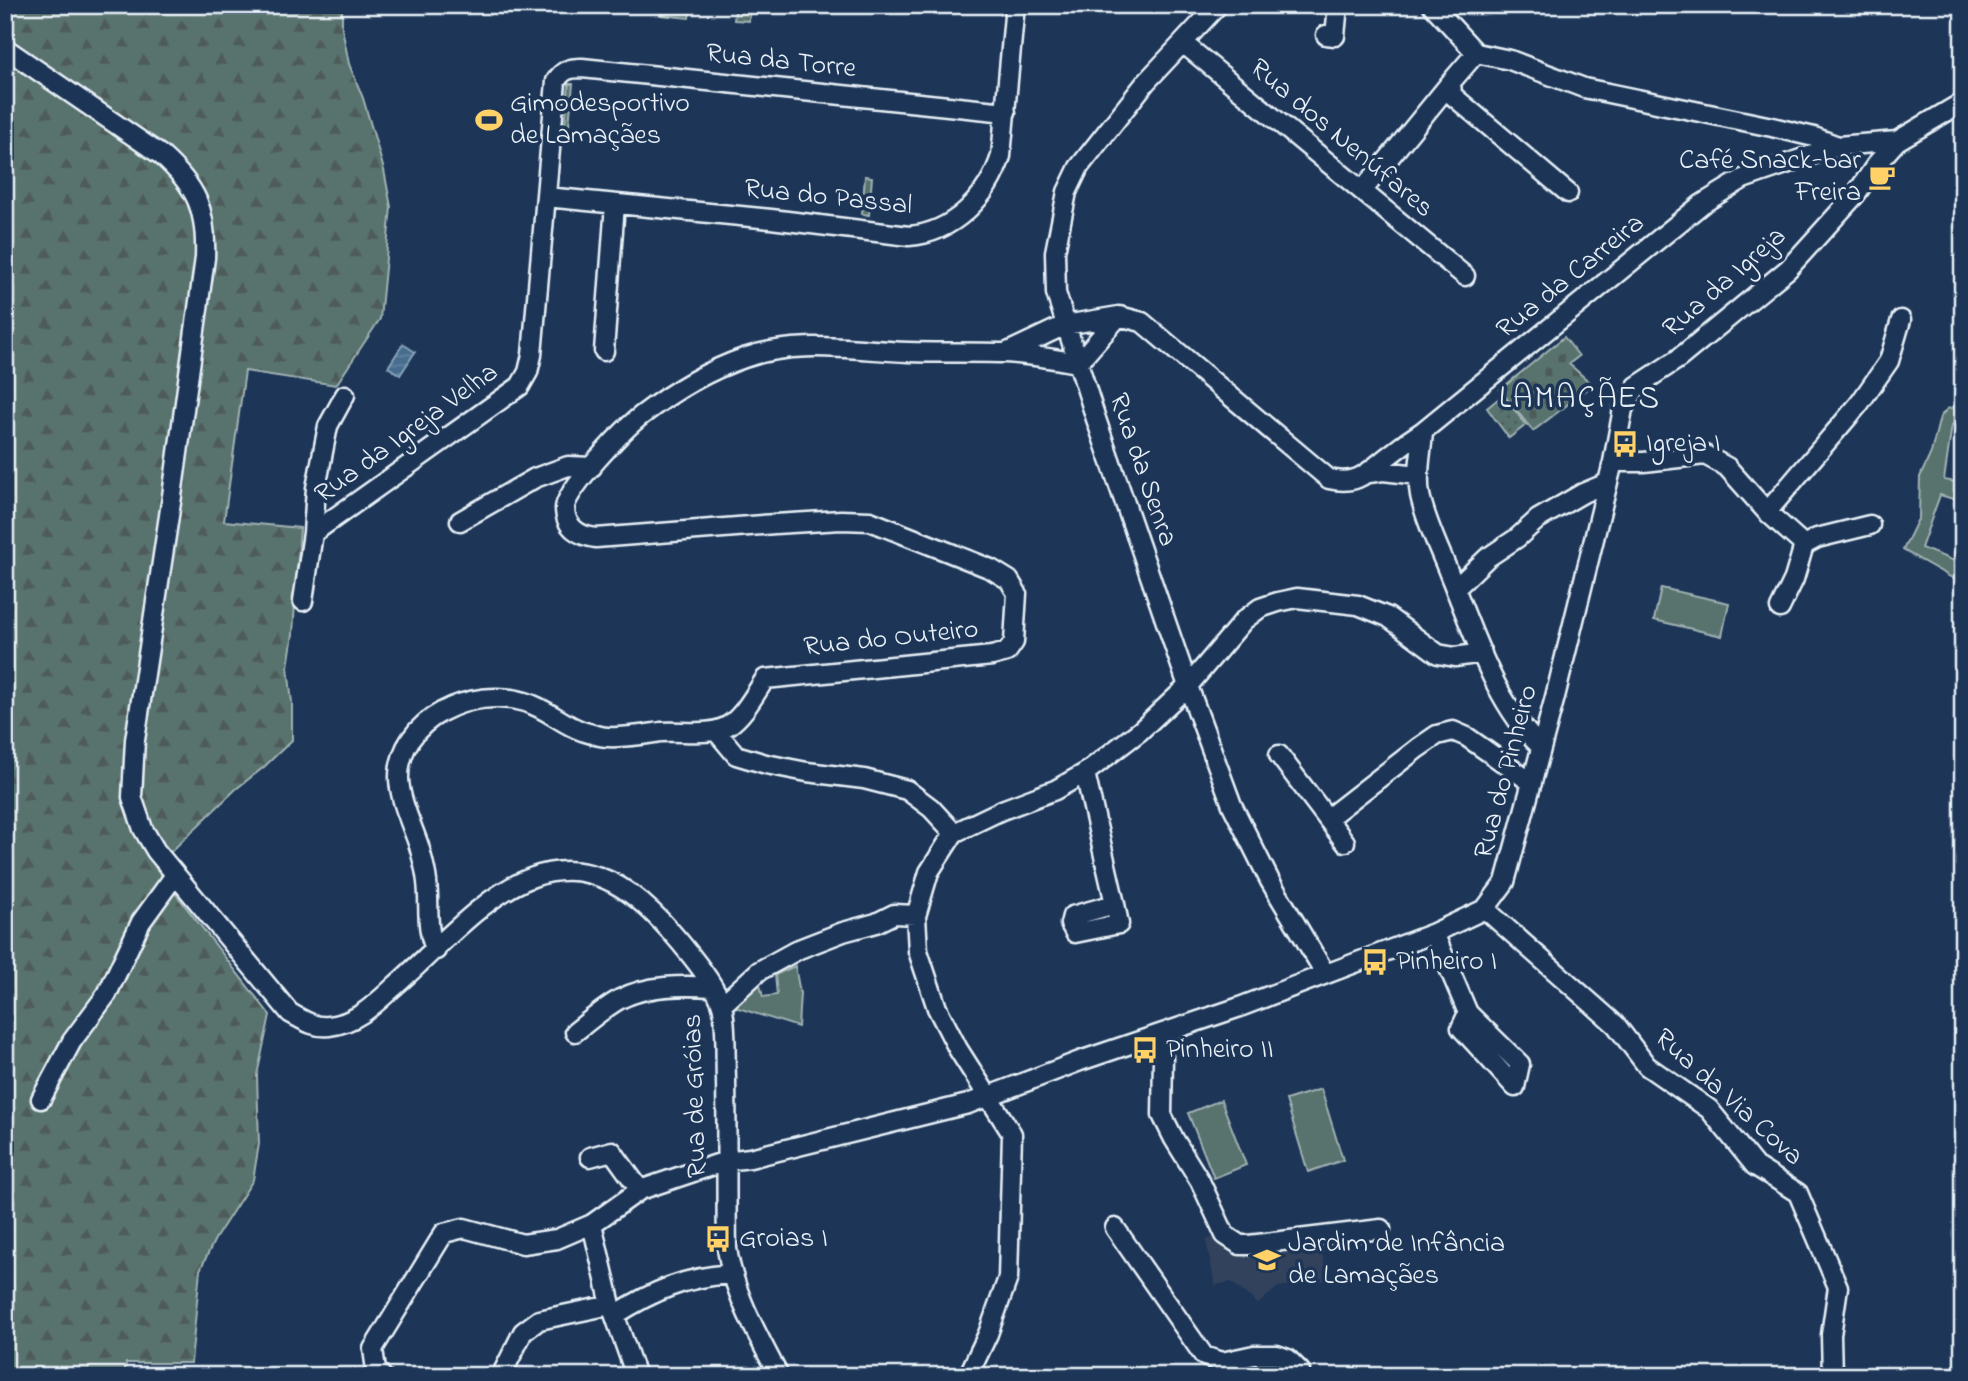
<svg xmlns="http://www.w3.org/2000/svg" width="1968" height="1381" font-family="'Indie Flower',sans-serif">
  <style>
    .built { fill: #30425c }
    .grass { fill: url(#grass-dots); stroke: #a0b2b3; stroke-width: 2 }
    .forest { fill: url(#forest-firs); stroke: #a0b2b3; stroke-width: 2 }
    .cemetery { fill: url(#cemetery-stones); stroke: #a0b2b3; stroke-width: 2 }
    .garden { fill: #58726e; stroke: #a0b2b3; stroke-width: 2 }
    .water { fill: url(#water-rules); stroke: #87a2b8; stroke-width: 2 }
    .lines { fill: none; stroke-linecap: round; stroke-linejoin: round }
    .minor-casing { stroke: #e8f1f8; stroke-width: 23 }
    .minor { stroke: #1d3557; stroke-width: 18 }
    .labels { text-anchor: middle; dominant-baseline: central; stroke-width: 7; stroke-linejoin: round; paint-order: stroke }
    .street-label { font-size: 28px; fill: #e8f1f8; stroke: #1d3557 }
    .poi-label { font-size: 28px; fill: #e8f1f8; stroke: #1d3557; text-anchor: start }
    .quarter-label { font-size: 32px; letter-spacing: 2px; fill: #e8f1f8; stroke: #1d3557 }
  </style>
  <defs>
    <pattern id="grass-dots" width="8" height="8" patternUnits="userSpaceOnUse" patternTransform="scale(1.75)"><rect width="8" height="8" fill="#58726e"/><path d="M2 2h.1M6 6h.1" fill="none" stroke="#4e5b5a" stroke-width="1.8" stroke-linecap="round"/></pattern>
    <pattern id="forest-firs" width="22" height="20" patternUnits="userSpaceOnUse" patternTransform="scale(1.75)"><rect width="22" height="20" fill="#58726e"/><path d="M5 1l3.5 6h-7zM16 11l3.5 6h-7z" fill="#4e5b5a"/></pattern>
    <pattern id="cemetery-stones" width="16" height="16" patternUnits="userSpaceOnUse" patternTransform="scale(1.75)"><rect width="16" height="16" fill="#58726e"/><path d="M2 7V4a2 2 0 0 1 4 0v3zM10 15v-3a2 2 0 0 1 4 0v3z" fill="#4e5b5a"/></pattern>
    <pattern id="water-rules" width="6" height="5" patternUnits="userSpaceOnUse" patternTransform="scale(1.75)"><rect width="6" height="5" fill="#466d8e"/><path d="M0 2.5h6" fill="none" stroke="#61829f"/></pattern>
  </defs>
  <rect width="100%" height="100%" fill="#1d3557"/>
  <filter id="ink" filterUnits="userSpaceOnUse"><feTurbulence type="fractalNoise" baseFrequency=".0143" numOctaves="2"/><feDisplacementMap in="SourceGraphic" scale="14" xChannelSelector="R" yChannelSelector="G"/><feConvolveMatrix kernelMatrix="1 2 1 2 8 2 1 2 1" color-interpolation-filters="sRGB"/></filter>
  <g filter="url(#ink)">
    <path class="built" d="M 1316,1226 L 1328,1280 L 1278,1287 L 1258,1304 L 1231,1282 L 1215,1285 L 1206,1240 L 1230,1230 L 1238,1233 Z"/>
    <path class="grass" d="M 1503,395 L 1526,425 L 1509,438 L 1487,408 Z"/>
    <path class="forest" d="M 5,5 L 342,5 L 342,28 L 349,64 L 363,98 L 384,170 L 391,207 L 380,319 L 336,385 L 245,371 L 224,521 L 300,528 L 293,634 L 288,667 L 292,703 L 292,740 L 264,767 L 236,789 L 155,867 L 270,1015 L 257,1075 L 259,1144 L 253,1180 L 215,1239 L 200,1270 L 191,1363 L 126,1363 L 124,1376 L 5,1376 Z"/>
    <path class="cemetery" d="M 1564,337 L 1579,356 L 1569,364 L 1593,385 L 1533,431 L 1500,390 Z"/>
    <path class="garden" d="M 662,5 L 691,5 L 689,18 L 661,15 Z
      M 736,5 L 751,5 L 749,21 L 734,20 Z
      M 569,84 L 573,84 L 568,135 L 564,135 Z
      M 865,176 L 872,177 L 869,215 L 862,214 Z
      M 1958,406 L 1963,407 L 1963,414 L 1954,419 L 1954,424 L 1952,425 L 1944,480 L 1963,483 L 1963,502 L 1940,495 L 1921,548 L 1960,563 L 1957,574 L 1963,576 L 1963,584 L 1903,550 L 1919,517 L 1920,477 L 1931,453 L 1940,417 L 1947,409 Z
      M 1661,588 L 1729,603 L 1722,636 L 1654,620 Z
      M 795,966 L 800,993 L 798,1027 L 735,1007 L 746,992 L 759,981 L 763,997 L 777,995 L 775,975 Z
      M 1321,1089 L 1343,1160 L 1308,1172 L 1286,1100 Z
      M 1221,1100 L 1246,1165 L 1214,1178 L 1188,1113 Z"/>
    <path class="water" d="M 403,344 L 415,352 L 400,375 L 388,367 Z"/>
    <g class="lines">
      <defs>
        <path id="minor" d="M 1218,5 L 1146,82 L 1079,167 L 1067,192 L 1055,252 L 1056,293 L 1096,419 L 1188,686 L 1232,805 L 1270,881 L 1325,973
          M 1432,5 L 1476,53 L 1510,60 L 1584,88 L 1772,127 L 1814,137 L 1838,146 L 1897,141
          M 1326,35 L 1335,36 L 1338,5
          M 1183,43 L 1465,276
          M 5,48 L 161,155 C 197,187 207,210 205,258 L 172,496 L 135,740 L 132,797 L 143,829 L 156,851 L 290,1013 C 303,1020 314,1028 329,1026 C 357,1023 376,1003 396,985 C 473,917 549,812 652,912 C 672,931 714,980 722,1005 C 727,1024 725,1059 726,1079 C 727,1136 726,1193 727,1249 C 734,1294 758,1336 779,1376
          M 1476,53 L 1451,82 L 1452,95 L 1568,193
          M 1363,190 L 1451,82
          M 546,197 L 771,219 L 909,236 C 953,233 988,197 1001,156 L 1015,5
          M 604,351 L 615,204
          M 1008,352 L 1065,325 L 1119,316 L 1142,322 L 1329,479 C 1360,486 1368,471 1391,454 C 1401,446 1412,438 1423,431
          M 1613,462 L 1644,462 L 1705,455 L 1727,467 L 1767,512 L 1804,545 L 1794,579 L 1780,608
          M 1369,473 L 1383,471 L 1418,475
          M 1767,512 L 1859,404 L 1889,361 L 1901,320
          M 460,521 L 535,478 L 568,466 L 592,467
          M 313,533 L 520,386 L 528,372 L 532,355 L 556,81 C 563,70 569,68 582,68 L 1006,112
          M 1804,545 L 1817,538 L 1870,525
          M 1455,589 L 1487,558 L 1517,538 L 1538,519 L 1583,493 L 1607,483
          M 303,601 L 313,533 L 316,488 L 328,426 L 345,395
          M 716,731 L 736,755 L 766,764 L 807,772 L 864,779 L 907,790 L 931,808 L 954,833
          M 1540,746 C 1496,705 1473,631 1450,576 C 1440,550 1426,523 1420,495 C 1416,474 1422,452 1423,431 L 1702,204 L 1743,179 L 1838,146
          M 1279,755 L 1345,842
          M 1085,773 L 1115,904 L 1072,916 L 1070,924 L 1075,933 L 1119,924 L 1115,904
          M 1328,818 L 1418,748 L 1437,735 L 1453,731 L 1467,737 L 1532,783
          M 1485,909 L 1616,1025 L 1647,1066 L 1709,1109 L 1755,1166 L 1798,1193 L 1838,1287 L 1831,1335 L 1832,1376
          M 1434,933 L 1468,1013 L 1520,1064 L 1515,1087 L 1461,1028 L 1468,1013
          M 436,950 C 425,929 430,905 427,882 C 426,870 422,857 419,846 C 412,825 400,801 399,779 C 398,718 473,686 525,702 C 546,708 562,724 582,731 C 590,733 599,737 608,737 C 626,738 642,735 661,732 C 682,730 710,737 729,725 C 744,715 755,694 765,679 L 992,656 L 1007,652 L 1014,642 L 1017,593 L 1009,580 L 991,569 L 870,521 L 841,520 L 775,524 L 596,538 C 580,536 565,528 565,508 C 565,490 626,427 642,415 C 672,392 709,370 744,358 C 798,339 853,350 908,352 C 940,353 972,352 1004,353 C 1029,354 1054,359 1078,363 L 1119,316
          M 722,1005 L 759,971 L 799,949 L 843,932 L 876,923 L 894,914 L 916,915
          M 575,1032 C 589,1021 604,1008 620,999 C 647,985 682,985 712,987
          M 1157,1035 L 1163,1057 L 1162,1115 L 1174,1139 L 1200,1181 L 1225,1235 L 1240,1245 L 1249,1245 L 1381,1229
          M 41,1099 L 72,1041 L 107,994 L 141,922 L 175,875
          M 590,1157 L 612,1151 L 640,1190
          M 592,1224 L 611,1305 L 636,1376
          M 1115,1228 L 1204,1356 L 1222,1362 L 1254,1355 L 1277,1355 L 1288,1359 L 1300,1371 L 1300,1376
          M 615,1315 C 653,1291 685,1277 731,1274
          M 382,1376 L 376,1370 L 373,1349 L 444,1233 L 464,1228 L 523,1244 L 557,1239 L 592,1224 L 640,1190 L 726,1161 L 750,1158 L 968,1104 L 1080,1061 L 1237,1008 L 1434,933 L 1485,909 L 1505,882 L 1555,697 L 1613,462 L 1623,409 L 1637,386 L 1678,359 L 1788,269 L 1856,194 L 1878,162 L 1897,141 L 1963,102
          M 501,1376 L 523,1332 L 539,1320 L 611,1305
          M 968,1376 L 988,1334 L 1008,1278 L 1012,1134 L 958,1049 L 937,1008 L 918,951 L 916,916 L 929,872 L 954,833 L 1002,810 L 1055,790 L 1085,773 L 1140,731 L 1188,686 L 1244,620 L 1260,608 L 1278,602 L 1297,598 L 1358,605 L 1388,617 L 1438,654 L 1455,657 L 1482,653"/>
      </defs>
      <use href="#minor" class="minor-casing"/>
      <use href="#minor" class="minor"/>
    </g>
  </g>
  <defs>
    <symbol id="stadium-bare" viewBox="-9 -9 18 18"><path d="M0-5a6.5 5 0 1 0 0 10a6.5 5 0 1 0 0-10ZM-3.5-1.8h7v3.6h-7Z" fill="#ffd166" stroke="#1d3557" stroke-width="2.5" paint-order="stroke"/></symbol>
    <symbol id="cafe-bare" viewBox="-9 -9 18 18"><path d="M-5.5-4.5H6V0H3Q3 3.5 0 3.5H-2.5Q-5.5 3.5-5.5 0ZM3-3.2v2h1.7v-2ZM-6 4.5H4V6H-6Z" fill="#ffd166" stroke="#1d3557" stroke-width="2.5" paint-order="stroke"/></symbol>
    <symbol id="bus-bare" viewBox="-9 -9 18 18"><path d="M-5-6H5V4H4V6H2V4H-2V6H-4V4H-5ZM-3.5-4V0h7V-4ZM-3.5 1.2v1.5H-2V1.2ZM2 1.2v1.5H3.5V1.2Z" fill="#ffd166" stroke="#1d3557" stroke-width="2.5" paint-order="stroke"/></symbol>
    <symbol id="school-bare" viewBox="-9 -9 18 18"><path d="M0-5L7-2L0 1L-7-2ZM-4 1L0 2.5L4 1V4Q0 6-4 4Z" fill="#ffd166" stroke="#1d3557" stroke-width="2.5" paint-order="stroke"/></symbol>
  </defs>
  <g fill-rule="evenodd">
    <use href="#stadium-bare" x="470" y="101" width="38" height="38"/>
    <use href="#cafe-bare" x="1863" y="158" width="38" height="38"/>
    <use href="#bus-bare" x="1606" y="425" width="38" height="38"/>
    <use href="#bus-bare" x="1356" y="943" width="38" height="38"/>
    <use href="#bus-bare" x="1126" y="1031" width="38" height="38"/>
    <use href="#bus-bare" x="699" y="1220" width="38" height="38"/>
    <use href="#school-bare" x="1248" y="1241" width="38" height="38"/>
  </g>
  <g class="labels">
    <g class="street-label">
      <text transform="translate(781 62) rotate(6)">Rua da Torre</text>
      <text transform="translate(1341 139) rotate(40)">Rua dos Nenúfares</text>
      <text transform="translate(828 198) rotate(6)">Rua do Passal</text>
      <text transform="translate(1571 277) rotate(-39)">Rua da Carreira</text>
      <text transform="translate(1725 283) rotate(-41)">Rua da Igreja</text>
      <text transform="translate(407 434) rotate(-36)">Rua da Igreja Velha</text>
      <text transform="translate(1142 470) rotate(71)">Rua da Senra</text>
      <text transform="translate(891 639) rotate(-6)">Rua do Outeiro</text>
      <text transform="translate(1507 772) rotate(-75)">Rua do Pinheiro</text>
      <text transform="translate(696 1096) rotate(-92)">Rua de Gróias</text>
      <text transform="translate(1728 1098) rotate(42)">Rua da Via Cova</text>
    </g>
    <g class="poi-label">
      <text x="510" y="104">Gimodesportivo<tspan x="510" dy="32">de Lamaçães</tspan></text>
      <text x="1861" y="161" text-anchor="end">Café Snack-bar<tspan x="1861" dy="32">Freira</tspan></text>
      <text x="1646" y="444">Igreja I</text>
      <text x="1396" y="962">Pinheiro I</text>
      <text x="1166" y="1050">Pinheiro II</text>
      <text x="739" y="1239">Groias I</text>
      <text x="1288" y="1244">Jardim de Infância<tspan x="1288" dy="32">de Lamaçães</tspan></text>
    </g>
    <g class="quarter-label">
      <text x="1580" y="399">LAMAÇÃES</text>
    </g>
  </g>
  <rect width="1968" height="1381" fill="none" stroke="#1d3557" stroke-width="28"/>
  <rect x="14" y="14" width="1940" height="1353" fill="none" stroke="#e8f1f8" stroke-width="2.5" filter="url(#ink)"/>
</svg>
